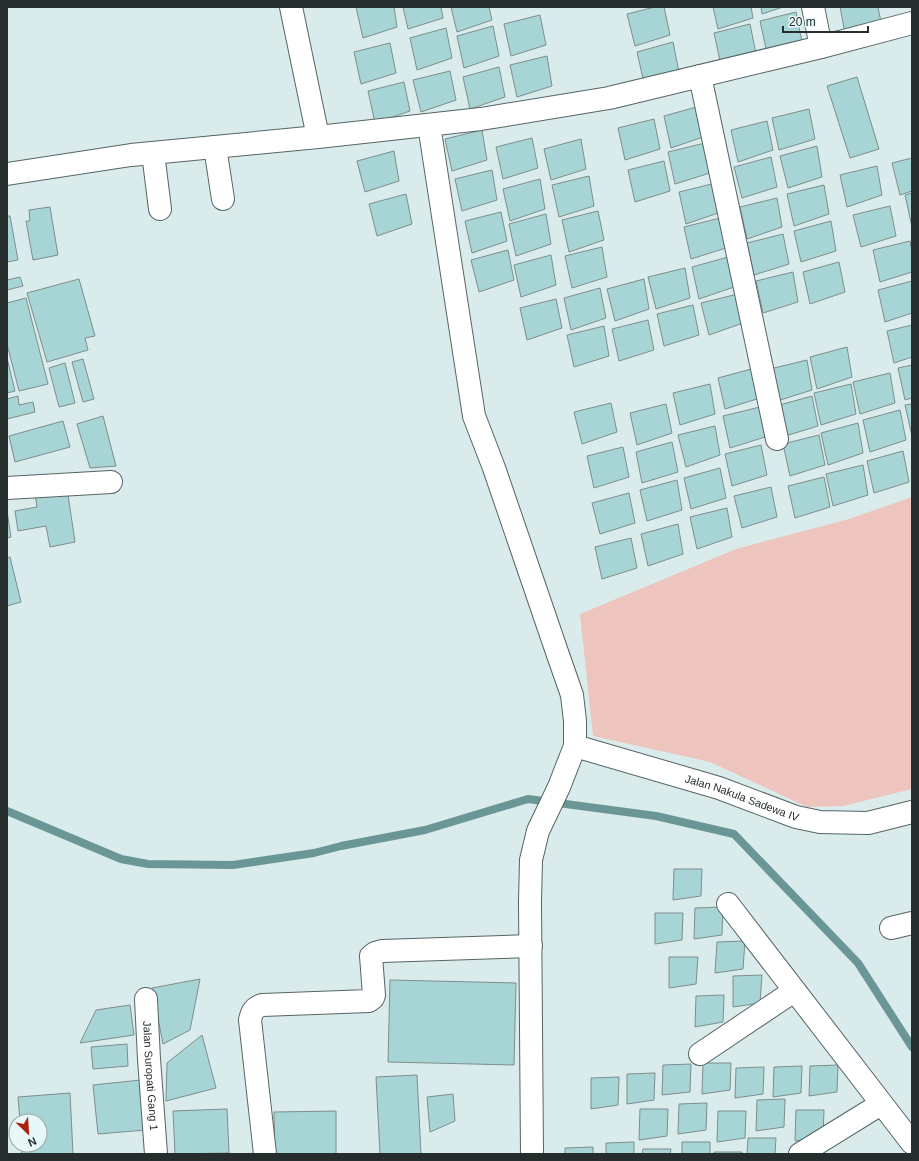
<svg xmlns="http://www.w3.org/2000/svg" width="919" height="1161" font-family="Helvetica,sans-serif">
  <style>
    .green { fill: #eec5be }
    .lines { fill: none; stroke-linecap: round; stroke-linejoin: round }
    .stream { stroke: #6a9696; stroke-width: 8 }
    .building { fill: #a7d5d5; stroke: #7d8d8d }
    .minor-casing { stroke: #566464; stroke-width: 24 }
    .minor { stroke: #fff; stroke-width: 22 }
    .labels { text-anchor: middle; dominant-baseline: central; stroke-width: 3.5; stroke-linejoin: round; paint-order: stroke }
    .street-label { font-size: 11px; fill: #262d2d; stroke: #e7f8f8 }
  </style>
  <rect width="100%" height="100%" fill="#daebeb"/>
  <path class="green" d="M 912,497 L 912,789 L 843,806 L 807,807 L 710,762 L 593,736 L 580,614 L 736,549 L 849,519 Z"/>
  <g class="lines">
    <path class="stream" d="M 7,811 L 121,859 L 148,864 L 233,865 L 314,853 L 341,846 L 425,830 L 528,799 L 656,816 L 734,834 L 858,963 L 912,1047"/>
  </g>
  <path class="building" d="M 356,7 L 394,7 L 397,27 L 363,38 Z
    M 403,7 L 441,7 L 443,18 L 408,29 Z
    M 451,7 L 489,7 L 492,20 L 457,32 Z
    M 655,7 L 664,7 L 670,35 L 635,46 L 627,14 Z
    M 713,7 L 751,7 L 753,18 L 718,29 Z
    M 761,7 L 783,7 L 762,14 Z
    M 840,7 L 878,7 L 881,22 L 845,33 Z
    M 796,12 L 802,42 L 767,53 L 760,21 Z
    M 540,15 L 546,45 L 511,56 L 504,24 Z
    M 750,24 L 756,54 L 721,65 L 714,33 Z
    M 493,26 L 499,56 L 464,68 L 457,36 Z
    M 446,28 L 452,58 L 417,70 L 410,38 Z
    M 673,42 L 679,72 L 644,83 L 637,52 Z
    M 390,43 L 396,73 L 361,84 L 354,52 Z
    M 547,56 L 552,86 L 517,97 L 510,65 Z
    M 499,67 L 505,97 L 470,109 L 463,77 Z
    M 450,71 L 456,100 L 421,112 L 413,80 Z
    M 857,77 L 879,149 L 850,158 L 827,86 Z
    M 404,82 L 410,111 L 375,123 L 368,91 Z
    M 700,106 L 706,136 L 671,148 L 664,116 Z
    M 809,109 L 815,139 L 779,150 L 772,118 Z
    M 654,119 L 660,149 L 625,160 L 618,128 Z
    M 767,121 L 773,150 L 738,162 L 731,130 Z
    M 482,130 L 487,160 L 452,171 L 445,139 Z
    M 532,138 L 538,168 L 503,179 L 496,147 Z
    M 581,139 L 586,169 L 551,180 L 544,149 Z
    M 705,143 L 710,173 L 675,184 L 668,152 Z
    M 817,146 L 822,177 L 788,188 L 780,156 Z
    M 394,151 L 399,181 L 365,192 L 357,161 Z
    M 771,157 L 777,187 L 742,198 L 734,167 Z
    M 912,158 L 912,191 L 900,195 L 892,163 Z
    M 664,161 L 670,191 L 635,202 L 628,170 Z
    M 877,166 L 882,195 L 847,207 L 840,175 Z
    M 492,170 L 497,200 L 462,211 L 455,179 Z
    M 589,176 L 594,206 L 559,217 L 552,185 Z
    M 540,179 L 545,209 L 510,221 L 503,189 Z
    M 716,183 L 721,212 L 686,224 L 679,192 Z
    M 824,185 L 829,214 L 794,226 L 787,194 Z
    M 912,193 L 912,227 L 905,195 Z
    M 406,194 L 412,224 L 377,236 L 369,204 Z
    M 777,198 L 782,227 L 747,239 L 740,207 Z
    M 890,206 L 896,236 L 861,247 L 853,215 Z
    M 50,207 L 58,255 L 33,260 L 26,221 L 30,221 L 29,210 Z
    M 598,211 L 604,240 L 569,252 L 562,220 Z
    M 501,212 L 507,241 L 472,253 L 465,221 Z
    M 546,214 L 551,244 L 516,256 L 509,224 Z
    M 7,216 L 10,216 L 18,260 L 7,262 Z
    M 720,218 L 726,248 L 691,259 L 684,227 Z
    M 831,221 L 836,251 L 801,262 L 794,231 Z
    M 783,234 L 789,264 L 754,275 L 747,243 Z
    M 910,241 L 912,252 L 912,272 L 880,282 L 873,250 Z
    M 602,247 L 607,277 L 572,288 L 565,256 Z
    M 508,250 L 514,280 L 479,292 L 471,260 Z
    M 551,255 L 556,285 L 521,297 L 514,265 Z
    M 728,257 L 734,287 L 699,299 L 692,267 Z
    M 839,262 L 845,292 L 810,304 L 803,272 Z
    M 685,268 L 690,298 L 656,309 L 648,277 Z
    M 793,272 L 798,302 L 763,313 L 756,281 Z
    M 20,277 L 23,286 L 7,290 L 7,280 Z
    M 79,279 L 95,336 L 85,338 L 88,350 L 47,362 L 27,293 Z
    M 644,279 L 649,309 L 615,321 L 607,289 Z
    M 912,281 L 912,313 L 885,322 L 878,290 Z
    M 600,288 L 606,318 L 571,330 L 564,298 Z
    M 738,294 L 743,323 L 709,335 L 701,303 Z
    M 26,298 L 48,384 L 19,391 L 7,344 L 7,303 Z
    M 556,299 L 562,328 L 527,340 L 520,308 Z
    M 693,305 L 699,335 L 664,346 L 657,314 Z
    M 648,320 L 654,350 L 619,361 L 612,329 Z
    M 912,325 L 912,357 L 894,363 L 887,331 Z
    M 604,326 L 609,356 L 574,367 L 567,335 Z
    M 847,347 L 852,377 L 817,389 L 810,357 Z
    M 7,358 L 15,391 L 7,393 Z
    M 83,359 L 94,399 L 83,402 L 72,362 Z
    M 807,360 L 812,390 L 777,401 L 770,369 Z
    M 65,363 L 75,403 L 59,407 L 49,368 Z
    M 912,365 L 912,398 L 905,400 L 898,368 Z
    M 755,368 L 760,398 L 725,409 L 718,378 Z
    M 890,373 L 895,403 L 860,414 L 853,382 Z
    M 710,384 L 715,414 L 680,425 L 673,393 Z
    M 851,384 L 856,414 L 821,425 L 814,393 Z
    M 18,396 L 19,405 L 33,402 L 35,412 L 7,419 L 7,399 Z
    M 812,396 L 818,426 L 782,437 L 776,406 Z
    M 611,403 L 617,432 L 582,444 L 574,412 Z
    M 666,404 L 672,433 L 637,445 L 630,413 Z
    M 912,404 L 912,436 L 905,405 Z
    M 760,407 L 765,437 L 730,448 L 723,416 Z
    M 900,410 L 906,440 L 870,452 L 863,420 Z
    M 103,416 L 116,466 L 90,468 L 77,424 Z
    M 63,421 L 70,447 L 15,462 L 9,436 Z
    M 858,423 L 863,453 L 828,465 L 821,433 Z
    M 715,426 L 720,455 L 686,467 L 678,435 Z
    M 819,435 L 825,465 L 790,476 L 783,444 Z
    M 672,442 L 678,472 L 642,483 L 636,452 Z
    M 761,445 L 767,475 L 732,486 L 725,454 Z
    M 623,447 L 629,477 L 594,488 L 587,456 Z
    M 903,451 L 909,482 L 874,493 L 867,461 Z
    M 863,465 L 868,495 L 833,506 L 826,474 Z
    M 720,468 L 726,498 L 691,509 L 684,478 Z
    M 824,477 L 830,507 L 795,518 L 788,486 Z
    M 677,480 L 682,510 L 647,521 L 640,490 Z
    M 771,487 L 777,517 L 742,528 L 734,496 Z
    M 67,488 L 75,542 L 50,547 L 46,526 L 18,531 L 15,511 L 37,507 L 35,494 Z
    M 629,493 L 635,523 L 600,534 L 592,503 Z
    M 727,508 L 732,537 L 697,549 L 690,517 Z
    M 7,511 L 11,537 L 7,538 Z
    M 678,524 L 683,554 L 648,566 L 641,534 Z
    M 631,538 L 637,568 L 602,579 L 595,547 Z
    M 10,557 L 21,602 L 7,606 L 7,558 Z
    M 674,869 L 702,869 L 701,896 L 673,900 Z
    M 723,907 L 722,935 L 694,939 L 695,908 Z
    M 655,913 L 683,913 L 682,940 L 655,944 Z
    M 745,941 L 743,969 L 715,973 L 717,942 Z
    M 669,957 L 698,957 L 696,984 L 669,988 Z
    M 762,975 L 760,1003 L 733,1007 L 733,976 Z
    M 200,979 L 190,1030 L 163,1044 L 152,988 Z
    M 390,980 L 516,983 L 514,1065 L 388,1062 Z
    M 724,995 L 723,1022 L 695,1027 L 696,996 Z
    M 130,1005 L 134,1035 L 80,1043 L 96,1010 Z
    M 202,1035 L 216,1088 L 166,1101 L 167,1063 Z
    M 127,1044 L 128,1066 L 93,1069 L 91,1047 Z
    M 703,1063 L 731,1063 L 730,1090 L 702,1094 Z
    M 691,1064 L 690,1092 L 662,1095 L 663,1065 Z
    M 838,1065 L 837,1092 L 809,1096 L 810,1066 Z
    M 802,1066 L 801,1093 L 773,1097 L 774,1067 Z
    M 764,1067 L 763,1094 L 735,1098 L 736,1068 Z
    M 655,1073 L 654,1100 L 627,1104 L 627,1074 Z
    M 417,1075 L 421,1154 L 380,1154 L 376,1077 Z
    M 619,1077 L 618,1105 L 591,1109 L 591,1078 Z
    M 141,1080 L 146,1130 L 98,1134 L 93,1085 Z
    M 70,1093 L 73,1154 L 22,1154 L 21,1145 L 40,1145 L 40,1121 L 20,1121 L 18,1097 Z
    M 453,1094 L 455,1121 L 430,1132 L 427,1097 Z
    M 785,1099 L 784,1127 L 756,1131 L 757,1100 Z
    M 707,1103 L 706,1130 L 678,1134 L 679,1104 Z
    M 227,1109 L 229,1153 L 175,1154 L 173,1111 Z
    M 640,1109 L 668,1109 L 667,1136 L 639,1140 Z
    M 796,1110 L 824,1110 L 823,1137 L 795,1141 Z
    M 336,1111 L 336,1154 L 275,1154 L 274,1112 Z
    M 718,1111 L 746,1111 L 745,1138 L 717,1142 Z
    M 748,1138 L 776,1138 L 775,1154 L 747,1154 Z
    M 634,1142 L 634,1154 L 606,1154 L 606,1143 Z
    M 682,1142 L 710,1142 L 710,1154 L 682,1154 Z
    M 593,1147 L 593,1154 L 565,1154 L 565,1148 Z
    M 643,1149 L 671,1149 L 670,1154 L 642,1154 Z
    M 714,1152 L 742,1152 L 742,1154 L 714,1154 Z"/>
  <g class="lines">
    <defs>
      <g id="minor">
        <path d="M 291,7 L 318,137"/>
        <path d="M 813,7 L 821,47"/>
        <path d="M 700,76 L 777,439"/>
        <path d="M 429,125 L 474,416 L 494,468 L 557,652 L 572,695 L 575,721 L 575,746 L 559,787 L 538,831 L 531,860 L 530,902 L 532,1154"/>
        <path d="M 215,147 L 223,199"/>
        <path d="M 153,153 L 160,209"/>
        <path d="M 7,174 L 131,155 L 318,137 L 481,119 L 609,98 L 821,47 L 912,23"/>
        <path d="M 7,488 L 111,482"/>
        <path id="s1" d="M 575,746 L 719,788 L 796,817 L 820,822 L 868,823 L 912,812"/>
        <path d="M 728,904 L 912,1143"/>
        <path d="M 891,928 L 912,923"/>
        <path id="s2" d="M 146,999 L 149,1059 L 156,1154"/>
        <path d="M 700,1054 L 794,991"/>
        <path d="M 265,1154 L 250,1020 C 252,1011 254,1008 262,1005 L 369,1001 L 373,998 L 374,995 L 371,956 L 375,953 L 382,951 L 531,946"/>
        <path d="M 800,1154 L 881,1104"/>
      </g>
    </defs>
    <use href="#minor" class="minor-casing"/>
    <use href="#minor" class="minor"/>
  </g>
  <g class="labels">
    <g class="street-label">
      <text stroke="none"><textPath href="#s1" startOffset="175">Jalan Nakula Sadewa IV</textPath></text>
      <text stroke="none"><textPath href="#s2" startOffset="77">Jalan Suropati Gang 1</textPath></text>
    </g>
  </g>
  <rect width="919" height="1161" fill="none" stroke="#262d2d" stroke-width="16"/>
  <g transform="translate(28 1133) rotate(155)"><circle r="19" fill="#e7f8f8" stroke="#9aa7a7"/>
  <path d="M0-3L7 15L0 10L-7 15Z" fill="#ae1f0d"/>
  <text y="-6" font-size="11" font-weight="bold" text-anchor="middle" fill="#262d2d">N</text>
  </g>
  <path d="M783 26v6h85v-6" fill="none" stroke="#262d2d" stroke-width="2"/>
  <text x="789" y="26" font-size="12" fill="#262d2d" stroke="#e7f8f8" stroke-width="3" paint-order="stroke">20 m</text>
</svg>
